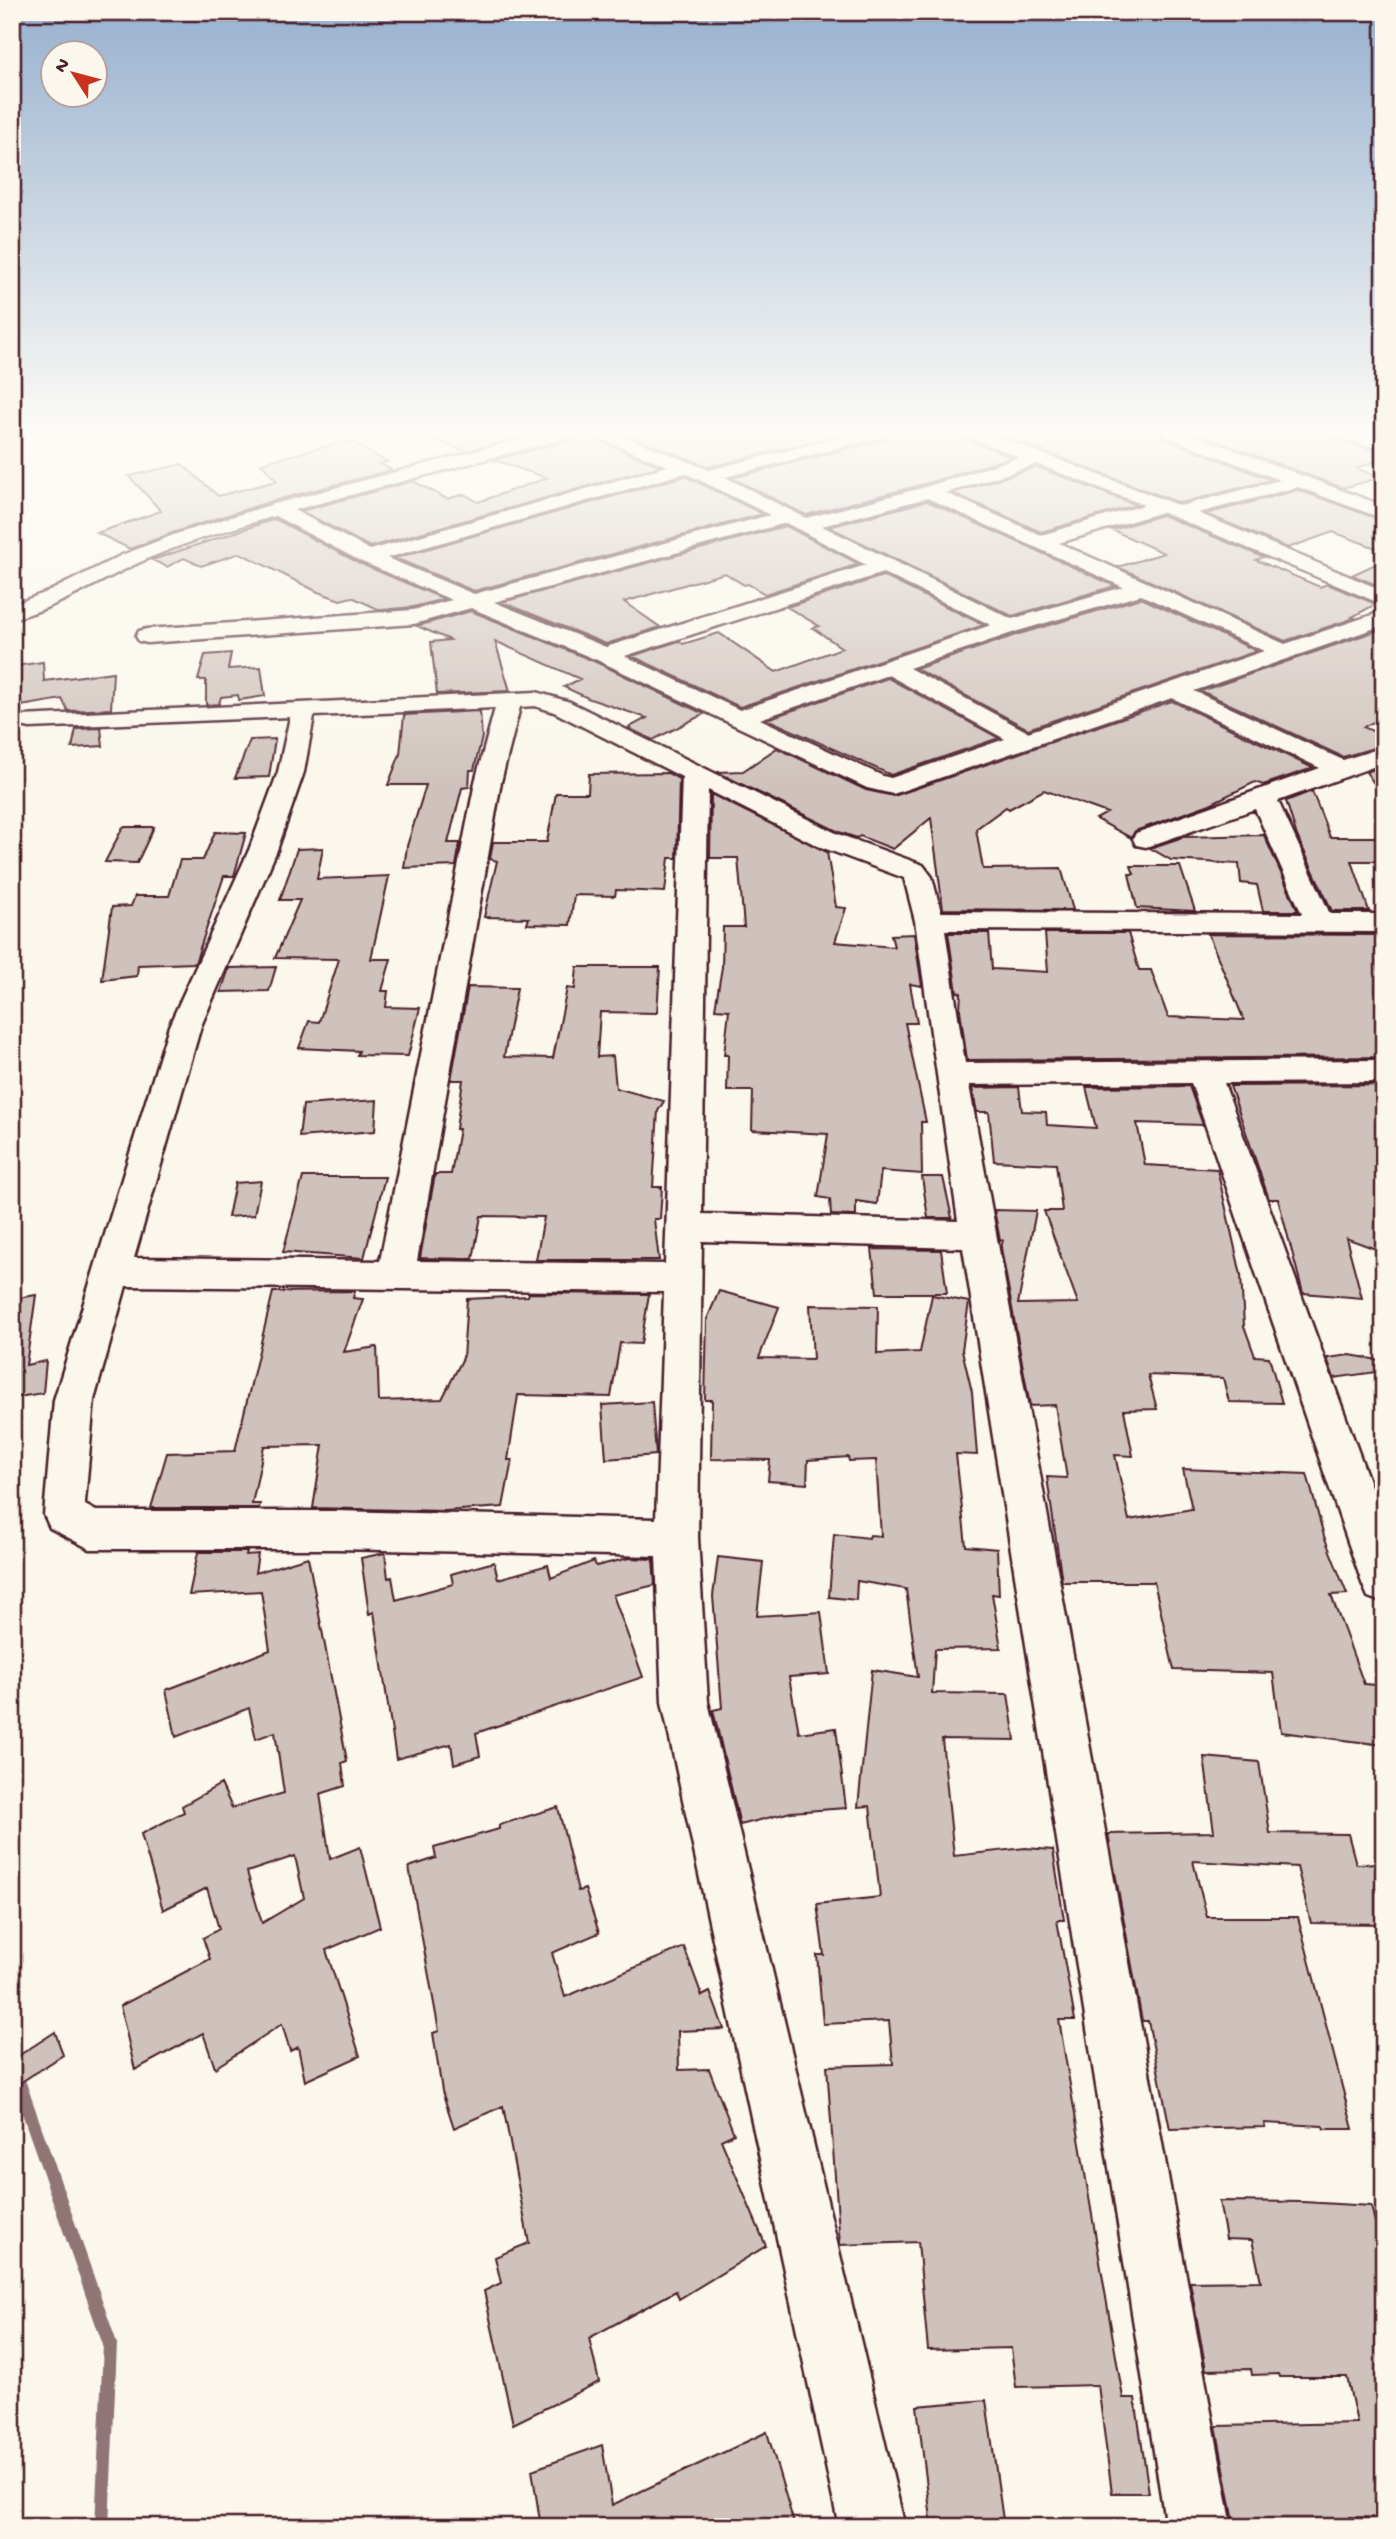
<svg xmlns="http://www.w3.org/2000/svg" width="1396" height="2539" font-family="'Gochi Hand',sans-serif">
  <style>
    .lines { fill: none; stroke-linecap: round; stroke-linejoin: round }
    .stream { stroke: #907477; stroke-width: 14 }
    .building { fill: #cfc2bc; stroke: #4a1f2b; stroke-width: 2; fill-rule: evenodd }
    .minor-casing { stroke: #4a1f2b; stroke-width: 5 }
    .minor { fill: #fbf7ec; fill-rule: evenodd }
  </style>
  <rect width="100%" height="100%" fill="#fbf7ec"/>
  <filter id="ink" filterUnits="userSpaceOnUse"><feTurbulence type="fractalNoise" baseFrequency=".0143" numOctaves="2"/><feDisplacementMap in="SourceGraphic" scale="14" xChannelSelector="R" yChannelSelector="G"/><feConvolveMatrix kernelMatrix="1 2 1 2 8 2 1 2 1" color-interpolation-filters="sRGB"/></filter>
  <g filter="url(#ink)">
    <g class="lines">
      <path class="stream" d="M 15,2072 L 110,2344 L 102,2527"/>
    </g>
    <path class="building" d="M 421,432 L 540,432 L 466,451 L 421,436 Z
      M 580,432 L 587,432 L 592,438 L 660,466 L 370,547 L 301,511 L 413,481 L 447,499 L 464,494 L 478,502 L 547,478 L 494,460 L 575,439 Z
      M 620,432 L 851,432 L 709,467 Z
      M 891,432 L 959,432 L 964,438 L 1012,457 L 921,485 L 806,515 L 732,478 L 886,439 Z
      M 992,432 L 1159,432 L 1164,438 L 1271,480 L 1180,503 Z
      M 1193,432 L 1329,432 L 1334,439 L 1384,453 L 1384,458 L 1357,468 L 1379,478 L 1343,488 Z
      M 341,442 L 352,442 L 387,462 L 380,464 L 392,470 L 269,502 L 175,532 L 130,549 L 97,533 L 161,511 L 129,476 L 182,464 L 218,496 L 277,481 L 261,463 Z
      M 1037,467 L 1136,505 L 1041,532 L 953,493 Z
      M 685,476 L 763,514 L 474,591 L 395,558 Z
      M 1298,490 L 1384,521 L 1384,551 L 1333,532 L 1288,548 L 1206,514 Z
      M 927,501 L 1115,586 L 1012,616 L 829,527 Z
      M 1162,515 L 1263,557 L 1256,560 L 1320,587 L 1327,584 L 1376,604 L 1352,617 L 1355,618 L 1285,641 L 1118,567 L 1164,553 L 1112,530 Z
      M 275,519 L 359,563 L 444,599 L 413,607 L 380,610 L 352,597 L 340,600 L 318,592 L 240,553 L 201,566 L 184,558 L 167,567 L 152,560 Z
      M 786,526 L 859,564 L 765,594 L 748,584 L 744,585 L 725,573 L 624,602 L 660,627 L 606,644 L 502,602 Z
      M 1384,560 L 1384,588 L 1352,575 Z
      M 883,576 L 984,625 L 740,707 L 632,656 L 679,641 L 683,644 L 719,633 L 776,672 L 842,648 L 813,628 L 819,626 L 787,607 Z
      M 1141,598 L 1257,651 L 1028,729 L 916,669 L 1019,634 Z
      M 471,611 L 596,662 L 704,714 L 653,740 L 628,728 L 647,718 L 590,699 L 564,687 L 580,679 L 495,641 L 510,691 L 437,694 L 431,642 L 450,640 L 417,626 Z
      M 1382,629 L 1384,717 L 1363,727 L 1384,736 L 1384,745 L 1343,757 L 1201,691 Z
      M 231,653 L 228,669 L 261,667 L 265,696 L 239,700 L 238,695 L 221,697 L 219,704 L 206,705 L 206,680 L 198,680 L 205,655 Z
      M 43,662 L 44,681 L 113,672 L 111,709 L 68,711 L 62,699 L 15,707 L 15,666 Z
      M 888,678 L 999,738 L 891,775 L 767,719 Z
      M 1172,701 L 1313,768 L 1263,785 L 1255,782 L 1210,804 L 1135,831 L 1131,838 L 1096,819 L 1107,813 L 1044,790 L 1009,809 L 1006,807 L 976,829 L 983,869 L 1061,868 L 1073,910 L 943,909 L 931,818 L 893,849 L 860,836 L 857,838 L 839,832 L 717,772 L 743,771 L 777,748 L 866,790 L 894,796 Z
      M 480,711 L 482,737 L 474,770 L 470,770 L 469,787 L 462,788 L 448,843 L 460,843 L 456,866 L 404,868 L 407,846 L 426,785 L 388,785 L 400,754 L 404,715 Z
      M 101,728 L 103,746 L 72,748 L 76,729 Z
      M 275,739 L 269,777 L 235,778 L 250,740 Z
      M 1384,766 L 1384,797 L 1366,772 Z
      M 668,773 L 679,779 L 677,858 L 669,858 L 665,892 L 616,890 L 615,896 L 574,895 L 570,925 L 527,924 L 529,918 L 484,917 L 497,861 L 490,859 L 493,842 L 547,842 L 556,793 L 588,793 L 589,774 Z
      M 1312,791 L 1330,837 L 1384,837 L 1384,861 L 1352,861 L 1369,911 L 1332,911 L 1297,836 L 1286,801 Z
      M 711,794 L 827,852 L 836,907 L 846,908 L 835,942 L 894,947 L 891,935 L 914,934 L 922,986 L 910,984 L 917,1023 L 905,1023 L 926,1122 L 921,1122 L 922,1174 L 881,1171 L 877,1204 L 856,1201 L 856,1216 L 831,1215 L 830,1199 L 818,1197 L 828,1134 L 752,1130 L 753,1091 L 727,1091 L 728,1055 L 724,1055 L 729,1010 L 715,1009 L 722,967 L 723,927 L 744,927 L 738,858 L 710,858 Z
      M 123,827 L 154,827 L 137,863 L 105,862 Z
      M 215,832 L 246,833 L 234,876 L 224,876 L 195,963 L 138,965 L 137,976 L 102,980 L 112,907 L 131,906 L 135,896 L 169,896 L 180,860 L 203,860 Z
      M 1264,835 L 1298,911 L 1263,911 L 1257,885 L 1241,883 L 1239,864 L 1171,860 L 1150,848 L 1183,837 Z
      M 323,848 L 317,879 L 389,876 L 371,959 L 391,959 L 382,991 L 388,991 L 386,1007 L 420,1008 L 408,1056 L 357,1055 L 359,1051 L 299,1048 L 309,1021 L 319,1022 L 339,959 L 275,958 L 300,900 L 280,900 L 297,849 Z
      M 1131,866 L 1180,866 L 1195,911 L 1137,908 L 1129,874 L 1134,874 Z
      M 948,933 L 989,933 L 992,969 L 1048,972 L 1045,933 L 1128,933 L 1139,970 L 1151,970 L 1168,1017 L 1244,1020 L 1208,934 L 1376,935 L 1384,937 L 1384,1057 L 967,1060 L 960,1010 L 961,993 L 957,992 Z
      M 276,967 L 269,991 L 221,992 L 229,968 Z
      M 577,967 L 660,967 L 657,1013 L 600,1012 L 597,1057 L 613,1056 L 616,1088 L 664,1101 L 658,1111 L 653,1187 L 662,1187 L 660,1219 L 654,1219 L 659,1260 L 536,1260 L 544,1217 L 481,1216 L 473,1259 L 420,1258 L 435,1174 L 451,1174 L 459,1129 L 456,1129 L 463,1080 L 451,1080 L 468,987 L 517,988 L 504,1057 L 553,1058 L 567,988 L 575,989 Z
      M 1382,1085 L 1384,1252 L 1346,1238 L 1362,1298 L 1303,1293 L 1278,1199 L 1269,1199 L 1230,1086 Z
      M 1189,1086 L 1203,1125 L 1137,1123 L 1145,1165 L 1217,1169 L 1241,1275 L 1244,1326 L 1255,1356 L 1269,1357 L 1282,1403 L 1229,1402 L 1223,1378 L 1148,1375 L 1157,1409 L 1124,1410 L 1133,1456 L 1115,1455 L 1129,1520 L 1192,1509 L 1183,1469 L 1307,1474 L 1324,1536 L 1347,1594 L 1331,1595 L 1364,1684 L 1376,1685 L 1384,1724 L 1384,1745 L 1281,1732 L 1273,1673 L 1174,1670 L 1154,1582 L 1062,1582 L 1047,1477 L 1067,1478 L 1055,1405 L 1030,1406 L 1001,1248 L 1003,1240 L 1000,1240 L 994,1210 L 1036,1211 L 1018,1304 L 1078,1303 L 1044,1211 L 1062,1211 L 1056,1164 L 994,1161 L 989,1112 L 977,1112 L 972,1088 L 1019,1087 L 1022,1111 L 1046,1112 L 1047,1125 L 1096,1128 L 1086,1087 Z
      M 377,1100 L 375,1131 L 299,1137 L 303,1105 Z
      M 303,1177 L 385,1177 L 364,1258 L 283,1252 Z
      M 922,1177 L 943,1177 L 952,1218 L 928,1218 Z
      M 261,1181 L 254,1215 L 228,1217 L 235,1183 Z
      M 872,1249 L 941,1250 L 947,1293 L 877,1293 Z
      M 355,1291 L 353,1298 L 363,1299 L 344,1352 L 377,1347 L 379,1401 L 442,1399 L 463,1358 L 467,1299 L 528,1296 L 529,1293 L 649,1294 L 641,1344 L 620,1343 L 611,1397 L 518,1395 L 508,1460 L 512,1460 L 503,1507 L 445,1511 L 313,1508 L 323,1445 L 264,1446 L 252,1504 L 260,1504 L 259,1508 L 151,1508 L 167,1453 L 235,1451 L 273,1292 Z
      M 719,1291 L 779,1307 L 759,1358 L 813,1359 L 810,1305 L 878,1306 L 877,1354 L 920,1352 L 932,1295 L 969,1302 L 962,1350 L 972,1392 L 977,1455 L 956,1454 L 966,1546 L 997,1549 L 999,1595 L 992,1594 L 1001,1648 L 935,1649 L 932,1693 L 1008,1694 L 1015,1740 L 942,1739 L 954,1856 L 1025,1848 L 1053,1850 L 1064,1920 L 1057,1920 L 1075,2020 L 1059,2020 L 1123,2398 L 1135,2398 L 1149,2493 L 1112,2493 L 1098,2385 L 1016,2387 L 1011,2348 L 928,2350 L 918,2242 L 840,2245 L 827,2066 L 893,2064 L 889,2021 L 823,2024 L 817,1955 L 824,1955 L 817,1904 L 880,1897 L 870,1806 L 858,1807 L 872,1670 L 918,1677 L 906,1589 L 857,1581 L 856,1600 L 829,1597 L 834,1534 L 869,1538 L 870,1535 L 881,1536 L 876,1460 L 849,1461 L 848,1457 L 808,1460 L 807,1484 L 768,1481 L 770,1460 L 711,1459 L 712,1400 L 705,1400 L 707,1319 Z
      M 36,1295 L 26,1365 L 46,1361 L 43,1393 L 12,1398 L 12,1299 Z
      M 1350,1355 L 1384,1361 L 1384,1371 L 1334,1378 L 1327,1358 Z
      M 652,1402 L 656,1455 L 606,1459 L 602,1405 Z
      M 198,1552 L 247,1552 L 246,1555 L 258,1554 L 255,1573 L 308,1557 L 347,1761 L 342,1763 L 345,1786 L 320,1794 L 330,1859 L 360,1847 L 380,1927 L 326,1950 L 360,2056 L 305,2081 L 298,2047 L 290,2051 L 282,2024 L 215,2068 L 203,2033 L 135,2070 L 120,2006 L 210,1959 L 203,1938 L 219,1929 L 207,1888 L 163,1910 L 141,1834 L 184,1812 L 182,1806 L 221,1784 L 232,1808 L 284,1793 L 275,1732 L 256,1739 L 249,1708 L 176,1737 L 166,1690 L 270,1650 L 261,1591 L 189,1595 ZM 295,1856 L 304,1898 L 262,1923 L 247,1872 Z
      M 385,1553 L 388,1578 L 392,1577 L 396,1600 L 453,1584 L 451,1574 L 494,1562 L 498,1579 L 548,1565 L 551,1578 L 594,1561 L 596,1566 L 629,1558 L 653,1559 L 655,1585 L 613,1595 L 643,1677 L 476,1733 L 480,1756 L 454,1764 L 451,1744 L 396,1759 L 374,1612 L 369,1614 L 361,1558 Z
      M 718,1557 L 763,1562 L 757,1616 L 821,1612 L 829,1674 L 789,1677 L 799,1733 L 836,1728 L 846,1808 L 791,1812 L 740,1825 L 713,1710 L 722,1708 L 713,1596 Z
      M 1204,1757 L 1259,1762 L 1270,1833 L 1348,1834 L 1356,1864 L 1384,1863 L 1384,1924 L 1311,1923 L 1297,1867 L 1193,1861 L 1207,1917 L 1298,1917 L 1353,2129 L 1324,2129 L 1323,2126 L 1264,2123 L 1265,2127 L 1170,2129 L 1148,2021 L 1142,2021 L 1108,1834 L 1214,1832 Z
      M 558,1807 L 578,1891 L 585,1889 L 599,1933 L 552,1953 L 565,1997 L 684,1947 L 702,1996 L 710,1992 L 724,2029 L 678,2031 L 679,2070 L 709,2069 L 734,2134 L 721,2140 L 766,2246 L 679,2299 L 676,2291 L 589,2338 L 599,2382 L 513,2424 L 484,2291 L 501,2283 L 495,2257 L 529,2243 L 503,2106 L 454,2128 L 442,2091 L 433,2033 L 439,2031 L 409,1867 L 436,1858 L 434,1848 L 499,1829 L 499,1825 Z
      M 55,2032 L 63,2055 L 12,2088 L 12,2060 Z
      M 1219,2201 L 1303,2202 L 1371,2206 L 1377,2230 L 1384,2230 L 1384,2518 L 1349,2517 L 1351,2527 L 1235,2527 L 1216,2426 L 1357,2423 L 1347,2377 L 1280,2377 L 1279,2374 L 1252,2375 L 1251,2369 L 1206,2370 L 1190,2282 L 1261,2281 L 1252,2240 L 1226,2239 Z
      M 986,2400 L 1004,2527 L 932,2527 L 917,2406 Z
      M 767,2432 L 795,2527 L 541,2527 L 532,2470 L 602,2445 L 612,2505 Z"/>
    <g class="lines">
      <defs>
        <path id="minor" d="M 549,432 L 577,432 L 574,436 L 294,510 L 370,550 L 668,466 L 593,436 L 590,432 L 614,432 L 709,470 L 860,432 L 888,432 L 885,436 L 725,477 L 806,518 L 922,488 L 1020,457 L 965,436 L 962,432 L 986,432 L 1180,506 L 1280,480 L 1165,436 L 1162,432 L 1186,432 L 1384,506 L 1384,519 L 1298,487 L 1198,513 L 1384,591 L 1384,605 L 1162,512 L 1059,543 L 1285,644 L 1384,611 L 1384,625 L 1194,691 L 1343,760 L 1384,747 L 1384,763 L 1278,801 L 1330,914 L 1384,914 L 1384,932 L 945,930 L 965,1063 L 1384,1060 L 1384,1082 L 1224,1083 L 1384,1522 L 1384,1603 L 1368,1597 L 1362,1583 L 1191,1083 L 969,1085 L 1232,2527 L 1166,2527 L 963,1248 L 702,1241 L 698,1538 L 708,1702 L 905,2527 L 839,2527 L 662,1702 L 656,1556 L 336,1549 L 90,1549 L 50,1528 L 44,1515 L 54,1400 L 169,1026 L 249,850 L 278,772 L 290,717 L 30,728 L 21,726 L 18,721 L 21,716 L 536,692 L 570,702 L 838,834 L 923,865 L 932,877 L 941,912 L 1302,914 L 1255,809 L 1146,847 L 1136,845 L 1133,839 L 1136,833 L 1320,768 L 1172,698 L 893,794 L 867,788 L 597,660 L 471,608 L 414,624 L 147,643 L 139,641 L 136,636 L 139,631 L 147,629 L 413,610 L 452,600 L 360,561 L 275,516 C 228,530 180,543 136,564 C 95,583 57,608 12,619 L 12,605 L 50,591 L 122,555 L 176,534 L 270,505 ZM 1037,464 L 1144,505 L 1041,535 L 946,493 ZM 685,473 L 770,515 L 474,594 L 387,558 ZM 927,498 L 1123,587 L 1012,619 L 822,526 ZM 786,523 L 866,565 L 606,647 L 494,602 ZM 883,573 L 991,625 L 740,710 L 625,656 ZM 1141,595 L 1264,651 L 1028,732 L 909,668 L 1018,631 ZM 888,675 L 1005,739 L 891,778 L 883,776 L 760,719 ZM 535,706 L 554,712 L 682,777 L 665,1264 L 417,1261 L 501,782 L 520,707 ZM 495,708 L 475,782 L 380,1261 L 134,1258 L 201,1026 L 277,850 L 304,772 L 314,716 ZM 708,790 L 818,846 L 904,878 L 915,921 L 958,1221 L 702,1214 ZM 126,1286 L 664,1292 L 656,1519 L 336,1511 L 96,1511 L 85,1505 L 85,1502 L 94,1400 Z
          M 1332,432 L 1358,432 L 1384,440 L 1384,451 L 1335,436 Z"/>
      </defs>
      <use href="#minor" class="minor-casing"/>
      <use href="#minor" class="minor"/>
    </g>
  </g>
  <linearGradient id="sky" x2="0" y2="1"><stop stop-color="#97b1cf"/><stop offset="0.55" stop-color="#fdfbf6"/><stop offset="1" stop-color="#fdfbf6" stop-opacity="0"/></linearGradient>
  <rect width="1396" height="787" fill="url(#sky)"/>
  <rect width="1396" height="2539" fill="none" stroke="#fbf7ec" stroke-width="42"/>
  <rect x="21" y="21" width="1354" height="2497" fill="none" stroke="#4a1f2b" stroke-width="2.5" filter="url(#ink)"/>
  <g transform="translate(74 74) rotate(306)"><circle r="33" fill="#fbf7ec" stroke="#b4a19f" stroke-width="2"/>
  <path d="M0-5L12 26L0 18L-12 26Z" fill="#c8321e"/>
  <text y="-10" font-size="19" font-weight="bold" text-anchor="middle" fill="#4a1f2b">N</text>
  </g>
</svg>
